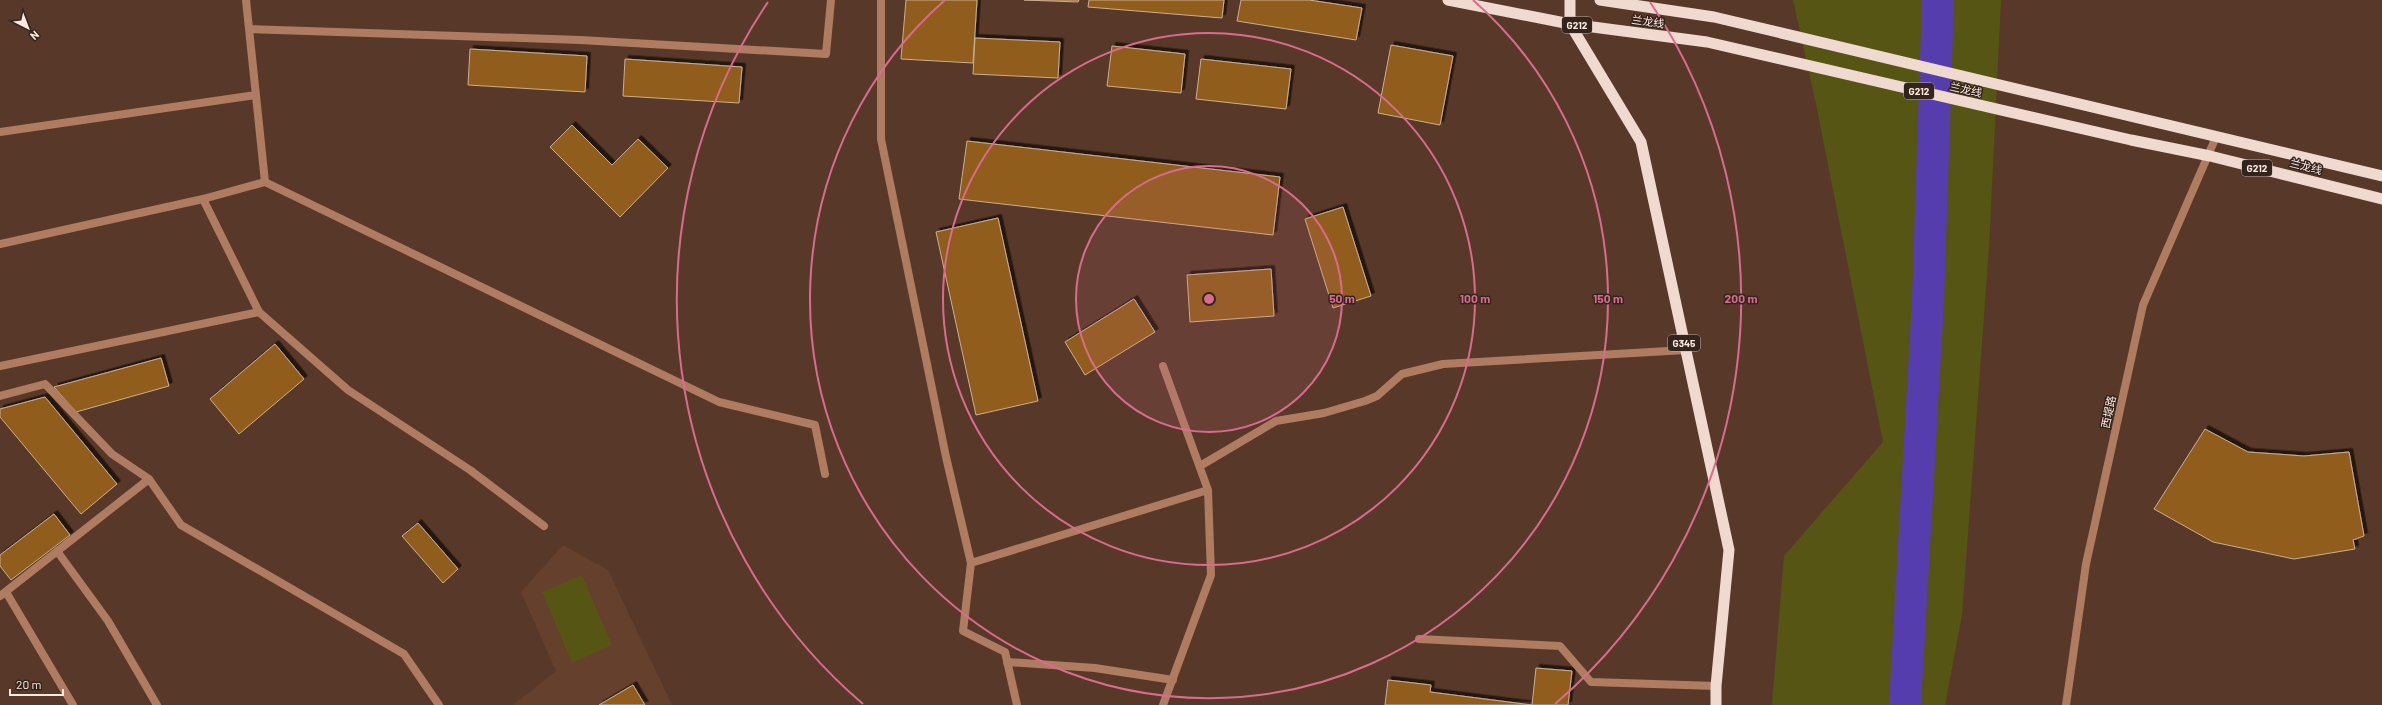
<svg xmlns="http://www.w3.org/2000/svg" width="2382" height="705" font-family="Barlow,'Noto Sans SC',sans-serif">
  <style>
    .built { fill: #65402d }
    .green { fill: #575514 }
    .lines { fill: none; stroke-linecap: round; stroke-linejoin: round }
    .river { stroke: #563dad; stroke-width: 32 }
    .building { fill: #905d1c; stroke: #cbaf92; filter: url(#shadow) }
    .service { stroke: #b07c61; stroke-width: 8 }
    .minor { stroke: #b07c61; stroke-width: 8 }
    .tertiary { stroke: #b07c61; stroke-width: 8 }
    .trunk { stroke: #f0dacf; stroke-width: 11 }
    .ring { fill: none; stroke: #d96b8f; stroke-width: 2 }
    .labels { text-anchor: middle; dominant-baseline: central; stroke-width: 3; stroke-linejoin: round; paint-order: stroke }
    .shield { fill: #33241d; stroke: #c0ada4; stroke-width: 1 }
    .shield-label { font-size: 10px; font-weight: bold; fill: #fce8de }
    .street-label { font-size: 11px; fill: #fce8de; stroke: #33241d }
    .centre { fill: #d96b8f; stroke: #33241d; stroke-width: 2 }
    .ring-label { font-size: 12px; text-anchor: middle; font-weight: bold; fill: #d96b8f; stroke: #33241d; stroke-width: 3; stroke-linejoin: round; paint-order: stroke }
  </style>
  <defs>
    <filter id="shadow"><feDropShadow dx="3.5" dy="-3.5" stdDeviation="0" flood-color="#0009"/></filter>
  </defs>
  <rect width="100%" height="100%" fill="#583929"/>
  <path class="built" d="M 563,545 L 608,570 L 672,705 L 513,705 L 556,671 L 521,592 Z"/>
  <path class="green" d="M 1793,0 L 2001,0 L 1989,247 L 1962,615 L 1945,705 L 1772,705 L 1784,556 L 1883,442 L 1816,104 Z
    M 582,575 L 612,645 L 572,663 L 542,592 Z"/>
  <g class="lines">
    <path class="river" d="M 1905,705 L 1928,300 L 1938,0"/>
  </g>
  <path class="building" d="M 906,0 L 977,0 L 973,63 L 901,59 Z
    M 1024,0 L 1079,0 L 1078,2 Z
    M 1089,0 L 1224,0 L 1222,18 L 1088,7 Z
    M 1241,0 L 1309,0 L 1362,8 L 1356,40 L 1237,21 Z
    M 975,38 L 1060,42 L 1058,78 L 973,74 Z
    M 1391,45 L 1453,56 L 1440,125 L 1378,113 Z
    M 1112,46 L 1185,54 L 1181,93 L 1107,86 Z
    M 470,49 L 587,56 L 585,92 L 468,85 Z
    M 625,59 L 742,67 L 739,103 L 623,96 Z
    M 1201,59 L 1291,69 L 1286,109 L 1196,99 Z
    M 572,125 L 612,165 L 638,139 L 668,168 L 620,217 L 550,147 Z
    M 967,141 L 1280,177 L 1273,235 L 959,199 Z
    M 1343,207 L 1371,296 L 1333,308 L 1305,219 Z
    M 998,218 L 1038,401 L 976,415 L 936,232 Z
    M 1271,269 L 1274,316 L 1190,322 L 1187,275 Z
    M 1134,299 L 1155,332 L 1085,375 L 1065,342 Z
    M 275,344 L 304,379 L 239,434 L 210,399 Z
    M 161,358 L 169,386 L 76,412 L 54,387 Z
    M 45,397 L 117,484 L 81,514 L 0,417 L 0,409 Z
    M 2205,429 L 2248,452 L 2304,456 L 2349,452 L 2364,536 L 2353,540 L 2355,549 L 2294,559 L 2213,542 L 2154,509 Z
    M 54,514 L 70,535 L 11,580 L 0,566 L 0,555 Z
    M 418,523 L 458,569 L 443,583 L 402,536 Z
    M 1536,668 L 1572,671 L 1568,705 L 1532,705 Z
    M 1388,680 L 1431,685 L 1430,692 L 1532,705 L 1385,705 Z
    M 633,685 L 645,705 L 599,705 Z"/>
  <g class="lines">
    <path class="service" d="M 0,366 L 259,312
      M 0,396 L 45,384 L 112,454 L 149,479 L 181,525 L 404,654 L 439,705
      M 1200,466 L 1276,421 L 1324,413 L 1365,401 L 1377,396 L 1402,374 L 1443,364 L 1686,350
      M 57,551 L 108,621 L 157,705
      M 971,563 L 1208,490 L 1163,366
      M 6,592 L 73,705
      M 0,596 L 149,479
      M 1419,639 L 1560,646 L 1591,682 L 1716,686
      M 1007,662 L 1095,668 L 1173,680
      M 1163,705 L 1211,575 L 1208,490"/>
    <path class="minor" d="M 246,0 L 265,182
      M 881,0 L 881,139 L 946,457 L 971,563 L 963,631 L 1005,652 L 1017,705
      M 249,29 L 580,40 L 826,54 L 831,0
      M 0,132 L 256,95
      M 203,199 L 259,312 L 348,390 L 470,470 L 544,526
      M 0,244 L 203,199 L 265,182 L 719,402 L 815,425 L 825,474"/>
    <path class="tertiary" d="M 2066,705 L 2086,564 L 2143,305 L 2216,137"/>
    <path class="trunk" d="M 1448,0 L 1570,24 L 1707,42 L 2131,140 L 2210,156 L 2382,199
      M 1570,0 L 1570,24 L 1641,142 L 1729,550 L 1716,686 L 1716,705
      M 1600,0 L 1714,17 L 2382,176"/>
  </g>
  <circle cx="1209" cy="299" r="133" fill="#d96b8f" fill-opacity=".12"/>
  <g class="ring">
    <circle cx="1209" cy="299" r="133"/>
    <circle cx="1209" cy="299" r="266"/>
    <path d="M1473 0A399 399 0 1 1 945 0"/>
    <path d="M863 704A532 532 0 0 1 768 2M1650 2A532 532 0 0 1 1555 704"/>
  </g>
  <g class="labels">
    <g class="shield">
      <rect x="1562" y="17" width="30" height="16" rx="3"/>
      <rect x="1904" y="83" width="30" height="16" rx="3"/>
      <rect x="2242" y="160" width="30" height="16" rx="3"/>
      <rect x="1668" y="335" width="32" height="16" rx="3"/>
    </g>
    <g class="shield-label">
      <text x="1577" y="25">G212</text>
      <text x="1919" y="91">G212</text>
      <text x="2257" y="168">G212</text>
      <text x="1684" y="343">G345</text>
    </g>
    <g class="street-label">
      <text transform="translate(1648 21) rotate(8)">兰龙线</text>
      <text transform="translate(1966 89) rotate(13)">兰龙线</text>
      <text transform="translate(2306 166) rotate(14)">兰龙线</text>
      <text transform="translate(2108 412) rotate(-78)">西堤路</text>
    </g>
  </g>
  <circle cx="1209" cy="299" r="6" class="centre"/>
  <g class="ring-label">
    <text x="1342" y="303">50 m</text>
    <text x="1475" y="303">100 m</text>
    <text x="1608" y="303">150 m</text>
    <text x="1741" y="303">200 m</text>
  </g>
  <g transform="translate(28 28) rotate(138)" stroke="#33241d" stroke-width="3" paint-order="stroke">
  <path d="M0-3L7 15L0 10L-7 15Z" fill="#fce8de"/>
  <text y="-6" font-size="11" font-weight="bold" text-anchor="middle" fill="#fce8de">N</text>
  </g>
  <path d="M10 689v6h53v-6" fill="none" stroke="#fce8de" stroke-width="2"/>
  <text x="16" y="689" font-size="12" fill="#fce8de" stroke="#33241d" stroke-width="3" paint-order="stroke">20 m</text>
</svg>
